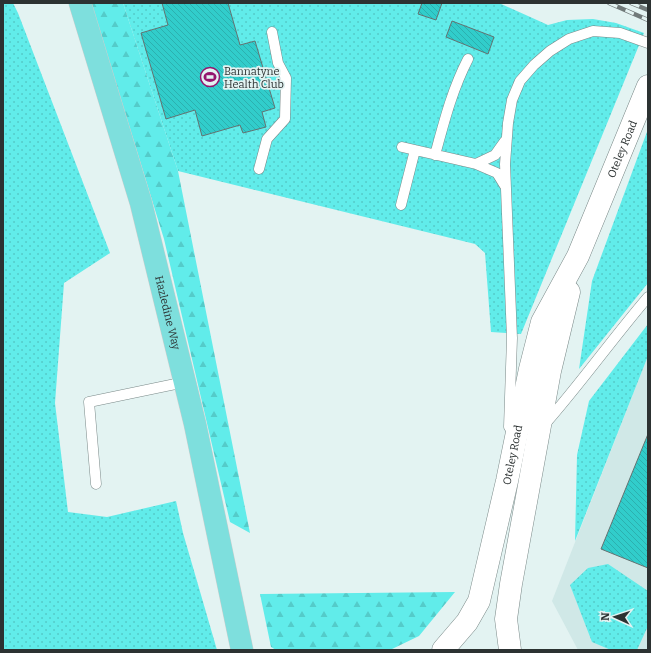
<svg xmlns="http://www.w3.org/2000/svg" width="651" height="653" font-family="Bitter,serif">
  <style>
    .built { fill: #d0e8e7 }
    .grass { fill: url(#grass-dots) }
    .forest { fill: url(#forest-firs) }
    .building { fill: url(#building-back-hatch); stroke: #647271 }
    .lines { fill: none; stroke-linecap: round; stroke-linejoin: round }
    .lane-casing { stroke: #7a8988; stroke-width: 11 }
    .secondary-casing { stroke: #7a8988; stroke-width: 23 }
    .primary-casing { stroke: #cccece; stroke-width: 23 }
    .lane { stroke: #fff; stroke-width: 10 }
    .secondary { stroke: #fff; stroke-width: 22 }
    .primary { stroke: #7edfdd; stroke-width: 22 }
    .rail-casing { stroke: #707979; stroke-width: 4.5 }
    .rail { stroke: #e3f3f2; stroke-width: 3; stroke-dasharray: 9; stroke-linecap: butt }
    .labels { text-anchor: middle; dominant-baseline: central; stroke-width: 3.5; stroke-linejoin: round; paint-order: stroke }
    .poi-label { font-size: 11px; fill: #2c3232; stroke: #e3f3f2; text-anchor: start }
    .street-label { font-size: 11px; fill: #2c3232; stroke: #e3f3f2 }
  </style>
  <defs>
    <pattern id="grass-dots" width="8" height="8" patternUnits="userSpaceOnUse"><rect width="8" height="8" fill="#61ecea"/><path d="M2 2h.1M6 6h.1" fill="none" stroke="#54cbc9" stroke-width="1.8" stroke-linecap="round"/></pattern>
    <pattern id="forest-firs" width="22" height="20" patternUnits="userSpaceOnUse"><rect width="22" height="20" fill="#61ecea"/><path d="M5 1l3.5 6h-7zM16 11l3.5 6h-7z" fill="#54cbc9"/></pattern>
    <pattern id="building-back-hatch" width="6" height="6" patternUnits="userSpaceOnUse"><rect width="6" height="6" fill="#31cdcb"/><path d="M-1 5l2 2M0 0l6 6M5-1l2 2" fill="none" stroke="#2cb0af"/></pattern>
  </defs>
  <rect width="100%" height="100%" fill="#e3f3f2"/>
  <path class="built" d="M 648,356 L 648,650 L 578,650 L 552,601 Z"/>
  <path class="grass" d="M 3,3 L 13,3 L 18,13 L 110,253 L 64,283 L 55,403 L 68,512 L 107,517 L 176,501 L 183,533 L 217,650 L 3,650 Z
    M 123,3 L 499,3 L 548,25 L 567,20 L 593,19 L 616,23 L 644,33 L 521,334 L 491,332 L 485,253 L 475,244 L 178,171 Z
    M 648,129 L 648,283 L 579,369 L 592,281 Z
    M 648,324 L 648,356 L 575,541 L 577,455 L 589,401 Z
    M 608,564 L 648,591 L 648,626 L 637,650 L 611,650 L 592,642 L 570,585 L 588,568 Z"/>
  <path class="forest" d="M 91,3 L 123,3 L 178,171 L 250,533 L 230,522 L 164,239 Z
    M 455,592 L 419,636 L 390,650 L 276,650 L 271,647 L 260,594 Z"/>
  <path class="building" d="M 162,3 L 228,3 L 240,45 L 255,41 L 275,108 L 262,112 L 266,127 L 243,133 L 240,125 L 202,136 L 195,110 L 166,119 L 141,33 L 168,25 Z
    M 422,3 L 442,3 L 436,20 L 418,14 Z
    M 452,21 L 494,37 L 488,54 L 446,37 Z
    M 648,434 L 648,568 L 601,549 Z"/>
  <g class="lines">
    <defs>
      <path id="lane" d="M 402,147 L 476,164 L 497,173 L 505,186
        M 435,155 C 444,122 452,90 468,59
        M 476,164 L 495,155 L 505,141
        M 259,169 L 267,139 L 285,119 L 286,78 L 278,63 L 272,32
        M 401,205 L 415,150
        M 545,424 C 581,383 613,338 648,297
        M 509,427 L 512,338 L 505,164 L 508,123 L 512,100 L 520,81 L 534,65 L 550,51 L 569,39 L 593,31 L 620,33 L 648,43
        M 96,484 L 89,402 L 185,382"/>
      <g id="secondary">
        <path id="s1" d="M 443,650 L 467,622 L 479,601 L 507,481 L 530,369 L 542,322 L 578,256 L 648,86"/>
        <path d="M 510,650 L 506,619 L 511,584 L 550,371 L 569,292"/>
      </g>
      <g id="primary">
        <path id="s2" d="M 80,3 L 141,203 L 195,424 L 242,650"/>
      </g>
    </defs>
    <use href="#lane" class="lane-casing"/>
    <use href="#secondary" class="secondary-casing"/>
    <use href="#primary" class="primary-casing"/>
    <use href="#lane" class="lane"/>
    <use href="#secondary" class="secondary"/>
    <use href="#primary" class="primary"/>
    <defs>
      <path id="rail" d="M 609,3 L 648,20
        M 631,3 L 648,10"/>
    </defs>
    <use href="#rail" class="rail-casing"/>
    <use href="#rail" class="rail"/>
  </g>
  <defs>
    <symbol id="stadium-ring" viewBox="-11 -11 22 22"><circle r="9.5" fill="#e3f3f2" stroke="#94156f" stroke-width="1.5"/><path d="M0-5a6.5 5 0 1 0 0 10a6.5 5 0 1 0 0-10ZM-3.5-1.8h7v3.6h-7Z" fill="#94156f"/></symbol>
  </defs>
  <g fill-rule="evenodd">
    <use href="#stadium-ring" x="199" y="66" width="22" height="22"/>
  </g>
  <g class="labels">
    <g class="poi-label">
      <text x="224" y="71">Bannatyne<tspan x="224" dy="13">Health Club</tspan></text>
    </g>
    <g class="street-label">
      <text stroke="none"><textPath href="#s1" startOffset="538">Oteley Road</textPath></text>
      <text stroke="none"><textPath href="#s2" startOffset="322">Hazledine Way</textPath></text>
      <text stroke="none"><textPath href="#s1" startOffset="211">Oteley Road</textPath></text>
    </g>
  </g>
  <rect width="651" height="653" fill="none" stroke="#2c3232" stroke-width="8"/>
  <g transform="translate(615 617) rotate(273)" stroke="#e3f3f2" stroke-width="3" paint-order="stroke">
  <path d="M0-3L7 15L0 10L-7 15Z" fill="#2c3232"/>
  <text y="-6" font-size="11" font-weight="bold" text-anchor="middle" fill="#2c3232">N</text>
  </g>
</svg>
